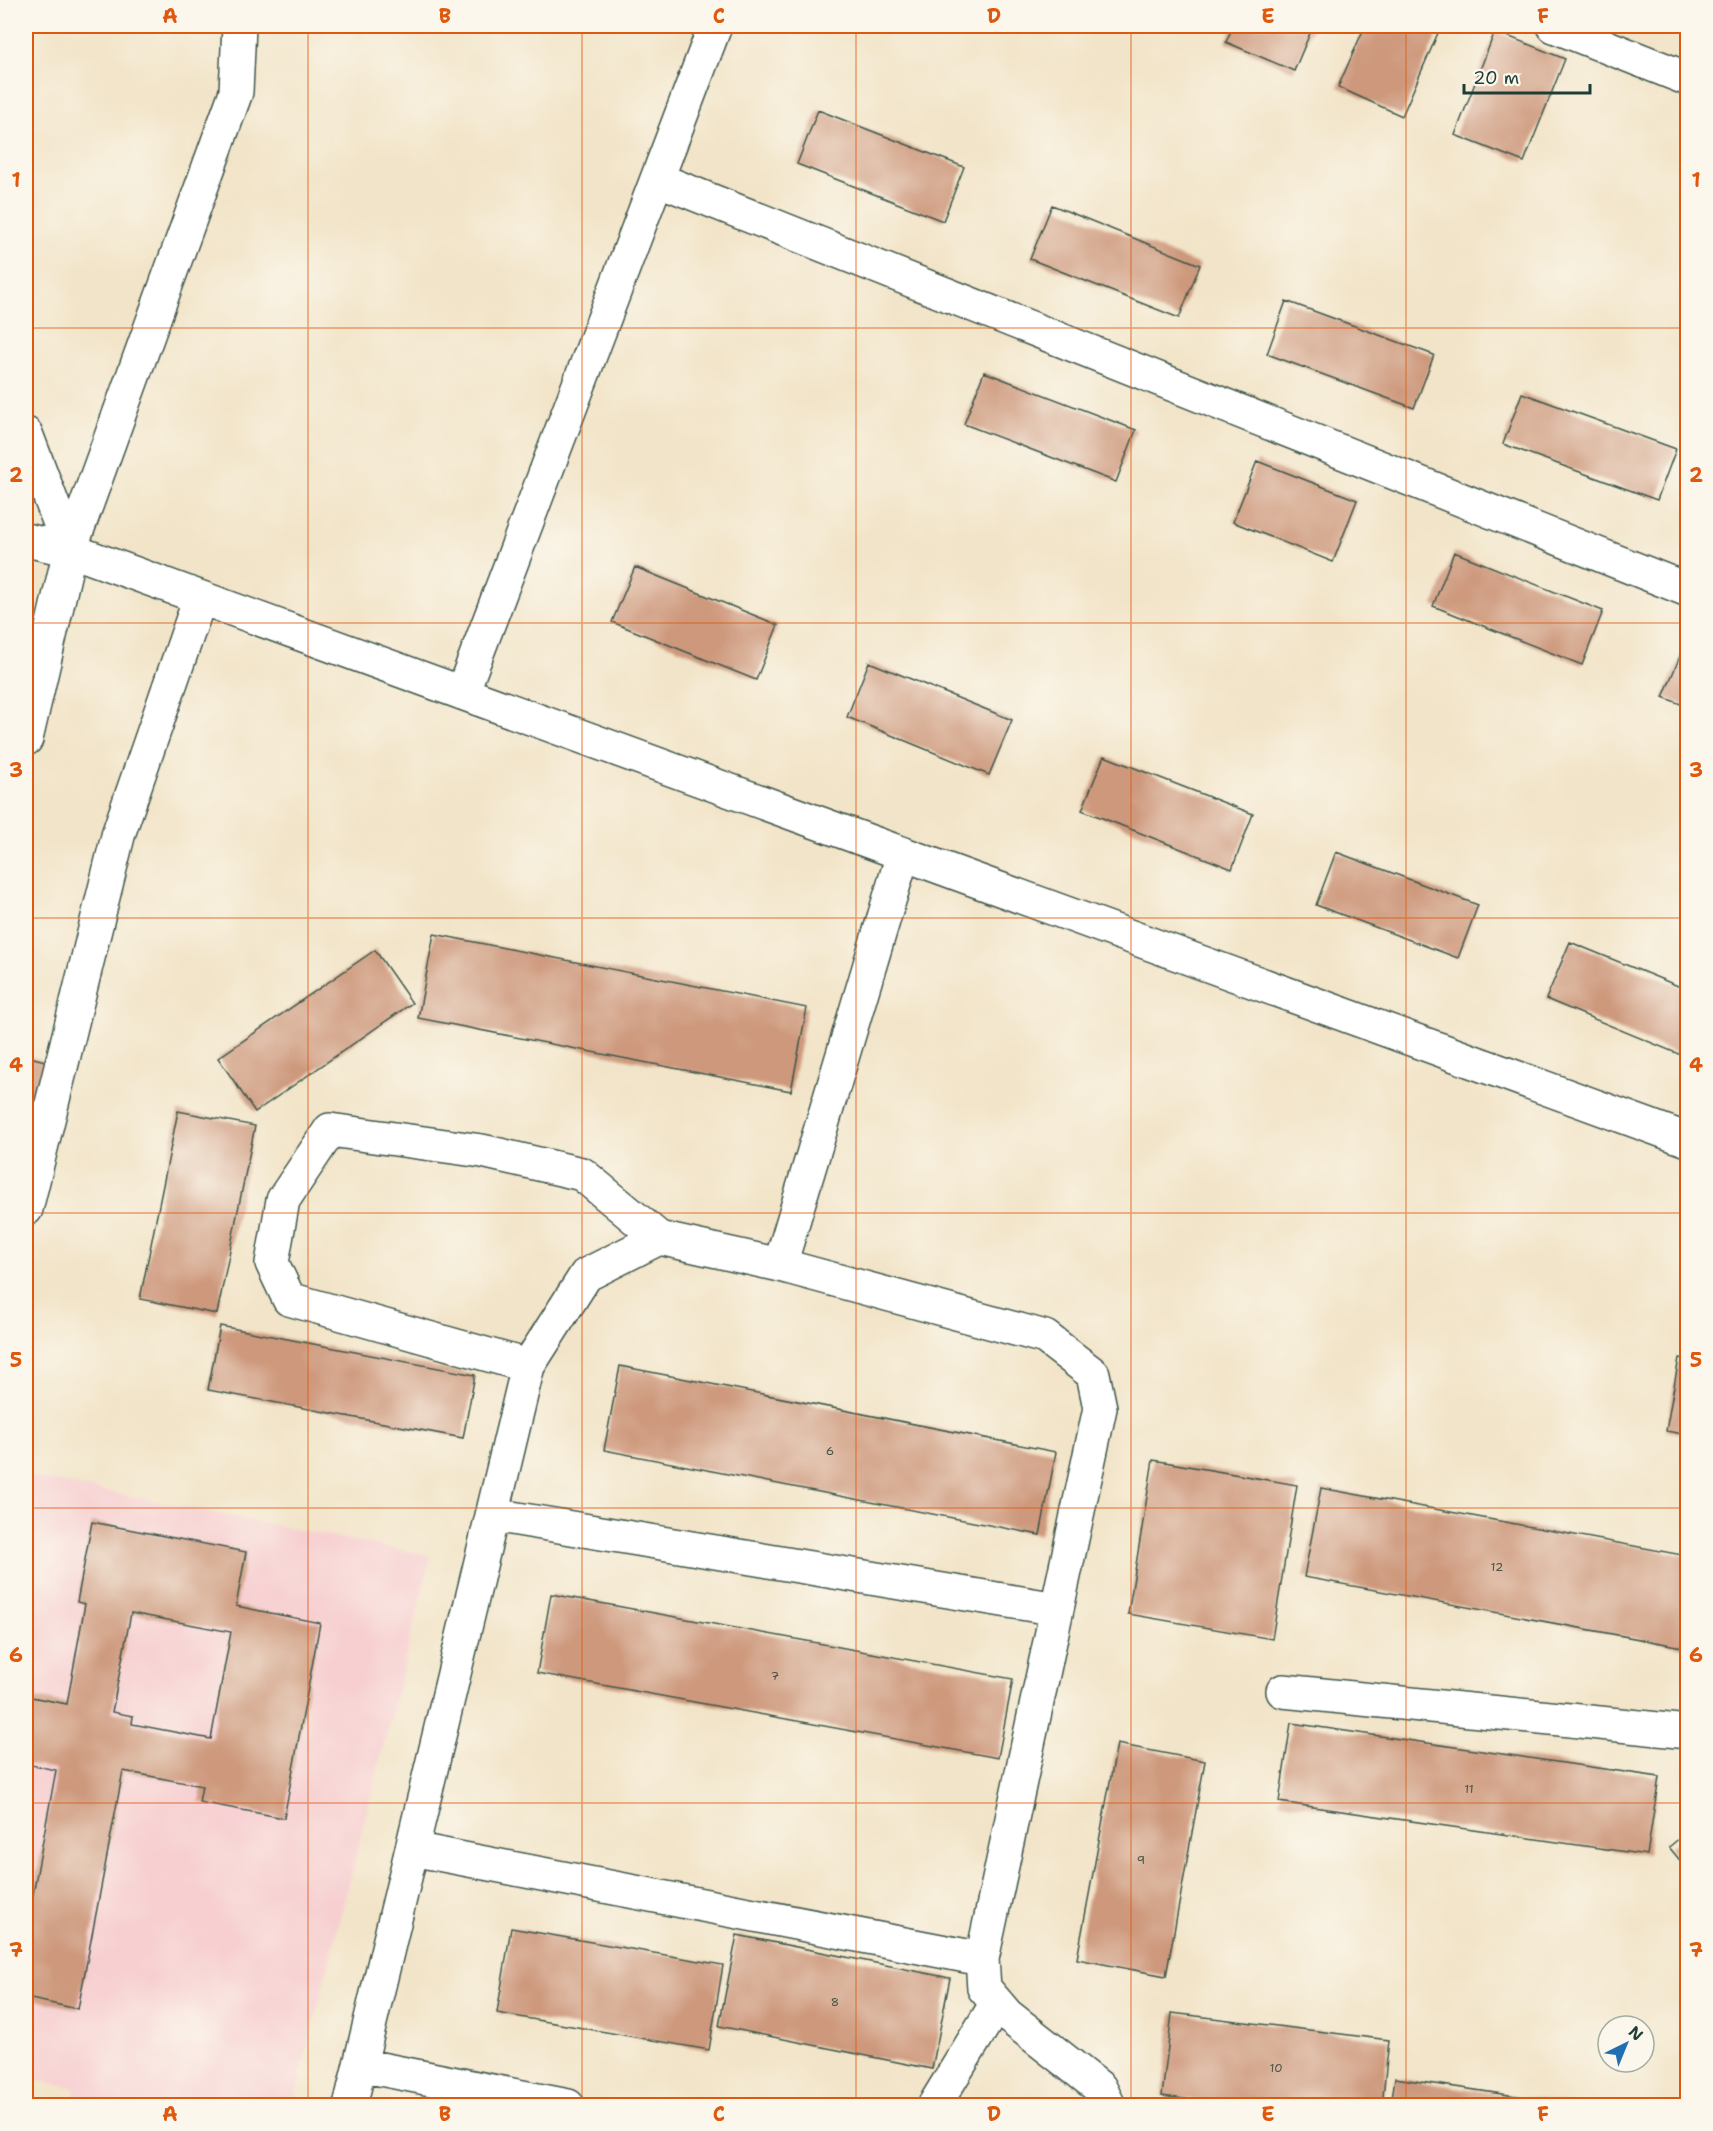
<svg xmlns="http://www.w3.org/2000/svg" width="1713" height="2131" font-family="'Shantell Sans',sans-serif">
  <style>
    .built { fill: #f7cfd1 }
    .building { fill: #cd987b; fill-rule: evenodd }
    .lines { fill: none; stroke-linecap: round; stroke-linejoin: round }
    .minor-casing { stroke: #3f564a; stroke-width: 36 }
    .minor { stroke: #fff; stroke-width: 33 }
    .grid { fill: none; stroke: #de580e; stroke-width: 1.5; stroke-opacity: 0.55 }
    .labels { text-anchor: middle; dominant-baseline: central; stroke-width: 6; stroke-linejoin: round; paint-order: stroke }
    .number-label { font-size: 12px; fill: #4a5446 }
    .neatline { fill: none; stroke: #de580e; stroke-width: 2 }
    .grid-label { font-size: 20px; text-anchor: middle; font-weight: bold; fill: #de580e }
  </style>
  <rect width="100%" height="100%" fill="#fbf7ec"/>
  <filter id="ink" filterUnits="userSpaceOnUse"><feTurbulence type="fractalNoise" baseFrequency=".0167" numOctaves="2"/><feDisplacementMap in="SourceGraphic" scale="12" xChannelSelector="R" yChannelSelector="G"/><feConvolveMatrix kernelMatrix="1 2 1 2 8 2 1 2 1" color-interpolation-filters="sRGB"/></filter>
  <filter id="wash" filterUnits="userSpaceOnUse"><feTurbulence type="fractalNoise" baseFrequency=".008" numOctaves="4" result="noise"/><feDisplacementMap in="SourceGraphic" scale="24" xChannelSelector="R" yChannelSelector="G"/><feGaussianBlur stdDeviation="1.35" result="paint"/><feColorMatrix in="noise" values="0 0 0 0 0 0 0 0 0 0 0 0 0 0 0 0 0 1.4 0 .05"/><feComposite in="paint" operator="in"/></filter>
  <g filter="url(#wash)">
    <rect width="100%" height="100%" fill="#f2e4c8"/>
    <path class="built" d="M 26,1476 L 431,1556 L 293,2105 L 72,2105 L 75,2088 L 26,2078 Z"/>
    <g id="blocks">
      <path class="building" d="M 1233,26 L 1313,26 L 1294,71 L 1226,42 Z
        M 1365,26 L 1441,26 L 1402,116 L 1338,87 Z
        M 1495,31 L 1565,59 L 1524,162 L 1455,135 Z
        M 818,110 L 964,167 L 943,221 L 797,164 Z
        M 1052,205 L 1200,265 L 1179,318 L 1030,259 Z
        M 1286,301 L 1434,355 L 1414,408 L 1267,354 Z
        M 984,372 L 1136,430 L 1116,482 L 964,424 Z
        M 1522,393 L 1676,449 L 1657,500 L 1503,444 Z
        M 1257,461 L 1357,500 L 1333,562 L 1233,522 Z
        M 1454,552 L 1603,611 L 1582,665 L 1433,606 Z
        M 635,567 L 778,625 L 756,680 L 612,622 Z
        M 1686,642 L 1688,642 L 1688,707 L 1663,697 Z
        M 869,662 L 1012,720 L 989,775 L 847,717 Z
        M 1104,756 L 1253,814 L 1232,869 L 1082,810 Z
        M 1336,852 L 1478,905 L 1458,958 L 1316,905 Z
        M 434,934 L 807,1008 L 791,1091 L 418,1018 Z
        M 1570,942 L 1688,990 L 1688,1058 L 1546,999 Z
        M 375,950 L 412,1003 L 255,1112 L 218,1058 Z
        M 26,1056 L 49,1062 L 35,1132 L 26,1130 Z
        M 178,1111 L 255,1126 L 217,1314 L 140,1299 Z
        M 220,1326 L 475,1375 L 463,1438 L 208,1390 Z
        M 1679,1358 L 1688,1359 L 1688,1435 L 1666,1431 Z
        M 620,1366 L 1056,1452 L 1040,1535 L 604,1450 Z
        M 1153,1460 L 1297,1485 L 1272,1639 L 1128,1614 Z
        M 1321,1488 L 1688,1556 L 1688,1648 L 1304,1577 Z
        M 92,1522 L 246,1552 L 236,1606 L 320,1623 L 284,1818 L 199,1802 L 202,1786 L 123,1771 L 78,2009 L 26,1998 L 26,1932 L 56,1770 L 26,1764 L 26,1696 L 67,1704 L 85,1604 L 77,1602 ZM 131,1613 L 231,1632 L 211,1739 L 132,1724 L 133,1716 L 112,1712 Z
        M 551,1594 L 1013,1679 L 998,1758 L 537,1673 Z
        M 1291,1723 L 1659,1777 L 1647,1855 L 1279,1802 Z
        M 1117,1744 L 1205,1761 L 1166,1976 L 1077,1959 Z
        M 1688,1831 L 1688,1870 L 1669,1847 Z
        M 511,1928 L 723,1965 L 709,2050 L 497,2013 Z
        M 737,1935 L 950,1978 L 932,2069 L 719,2026 Z
        M 1172,2013 L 1389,2040 L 1382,2106 L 1236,2106 L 1162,2096 Z
        M 1395,2078 L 1569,2104 L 1568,2106 L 1391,2106 Z"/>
    </g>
  </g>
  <g filter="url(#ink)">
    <use href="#blocks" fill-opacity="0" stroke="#3f564a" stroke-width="1.5"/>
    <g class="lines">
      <defs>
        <path id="minor" d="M 1554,26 L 1688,79
          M 657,179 L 1688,590
          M 26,434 L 70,550
          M 26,540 L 70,550 L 1688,1140
          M 462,693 L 715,26
          M 26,739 L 70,550 L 236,92 L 239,26
          M 26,1209 L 119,832 L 200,598
          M 780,1265 L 1045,1337 L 1093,1374 L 1100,1408 L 982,1959 L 984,1988 L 1007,2015 L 1100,2088 L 1109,2106
          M 528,1366 L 289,1299 L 272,1263 L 283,1200 L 330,1130 L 482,1151 L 582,1174 L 659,1238
          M 493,1515 L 1057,1609
          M 1283,1691 L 1688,1732
          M 412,1849 L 982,1959
          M 360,2065 L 568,2106
          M 350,2106 L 528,1366 L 586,1275 L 659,1238 L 780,1265 L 903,854
          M 934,2106 L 997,2003"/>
      </defs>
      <use href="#minor" class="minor-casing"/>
      <use href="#minor" class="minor"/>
    </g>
  </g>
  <path class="grid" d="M 308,26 L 308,2106M 582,26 L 582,2106M 856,26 L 856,2106M 1131,26 L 1131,2106M 1406,26 L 1406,2106M 26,328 L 1688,328M 26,623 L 1688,623M 26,918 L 1688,918M 26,1213 L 1688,1213M 26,1508 L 1688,1508M 26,1803 L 1688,1803"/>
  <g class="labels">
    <g class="number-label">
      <text x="830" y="1451">6</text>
      <text x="1497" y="1567">12</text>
      <text x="775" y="1676">7</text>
      <text x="1469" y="1789">11</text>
      <text x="1141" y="1860">9</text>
      <text x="835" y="2002">8</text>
      <text x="1276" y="2068">10</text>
    </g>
  </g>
  <rect width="1713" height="2131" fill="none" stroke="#fbf7ec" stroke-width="66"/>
  <g transform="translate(1626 2044) rotate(43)"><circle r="28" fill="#fbf7ec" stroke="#a3ada2" stroke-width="1.5"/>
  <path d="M0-4.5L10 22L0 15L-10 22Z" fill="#1f6fb2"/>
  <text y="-9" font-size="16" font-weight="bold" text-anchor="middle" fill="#1f3d34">N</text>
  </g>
  <path d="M1464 84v9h126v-9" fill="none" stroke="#1f3d34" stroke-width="3"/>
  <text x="1473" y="84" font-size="18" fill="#1f3d34" stroke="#fbf7ec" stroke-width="4.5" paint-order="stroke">20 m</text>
  <rect x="33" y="33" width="1647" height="2065" class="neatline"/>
  <g class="grid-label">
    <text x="170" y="23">A</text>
    <text x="445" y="23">B</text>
    <text x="719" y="23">C</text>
    <text x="994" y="23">D</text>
    <text x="1268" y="23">E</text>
    <text x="1543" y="23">F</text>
    <text x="16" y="187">1</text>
    <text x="1696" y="187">1</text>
    <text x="16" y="482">2</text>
    <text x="1696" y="482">2</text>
    <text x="16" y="777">3</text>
    <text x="1696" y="777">3</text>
    <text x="16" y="1072">4</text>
    <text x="1696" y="1072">4</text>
    <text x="16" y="1367">5</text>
    <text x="1696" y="1367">5</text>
    <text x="16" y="1662">6</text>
    <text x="1696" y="1662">6</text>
    <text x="16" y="1957">7</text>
    <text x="1696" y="1957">7</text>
    <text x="170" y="2121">A</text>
    <text x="445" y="2121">B</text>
    <text x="719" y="2121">C</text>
    <text x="994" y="2121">D</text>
    <text x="1268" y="2121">E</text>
    <text x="1543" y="2121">F</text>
  </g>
</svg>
